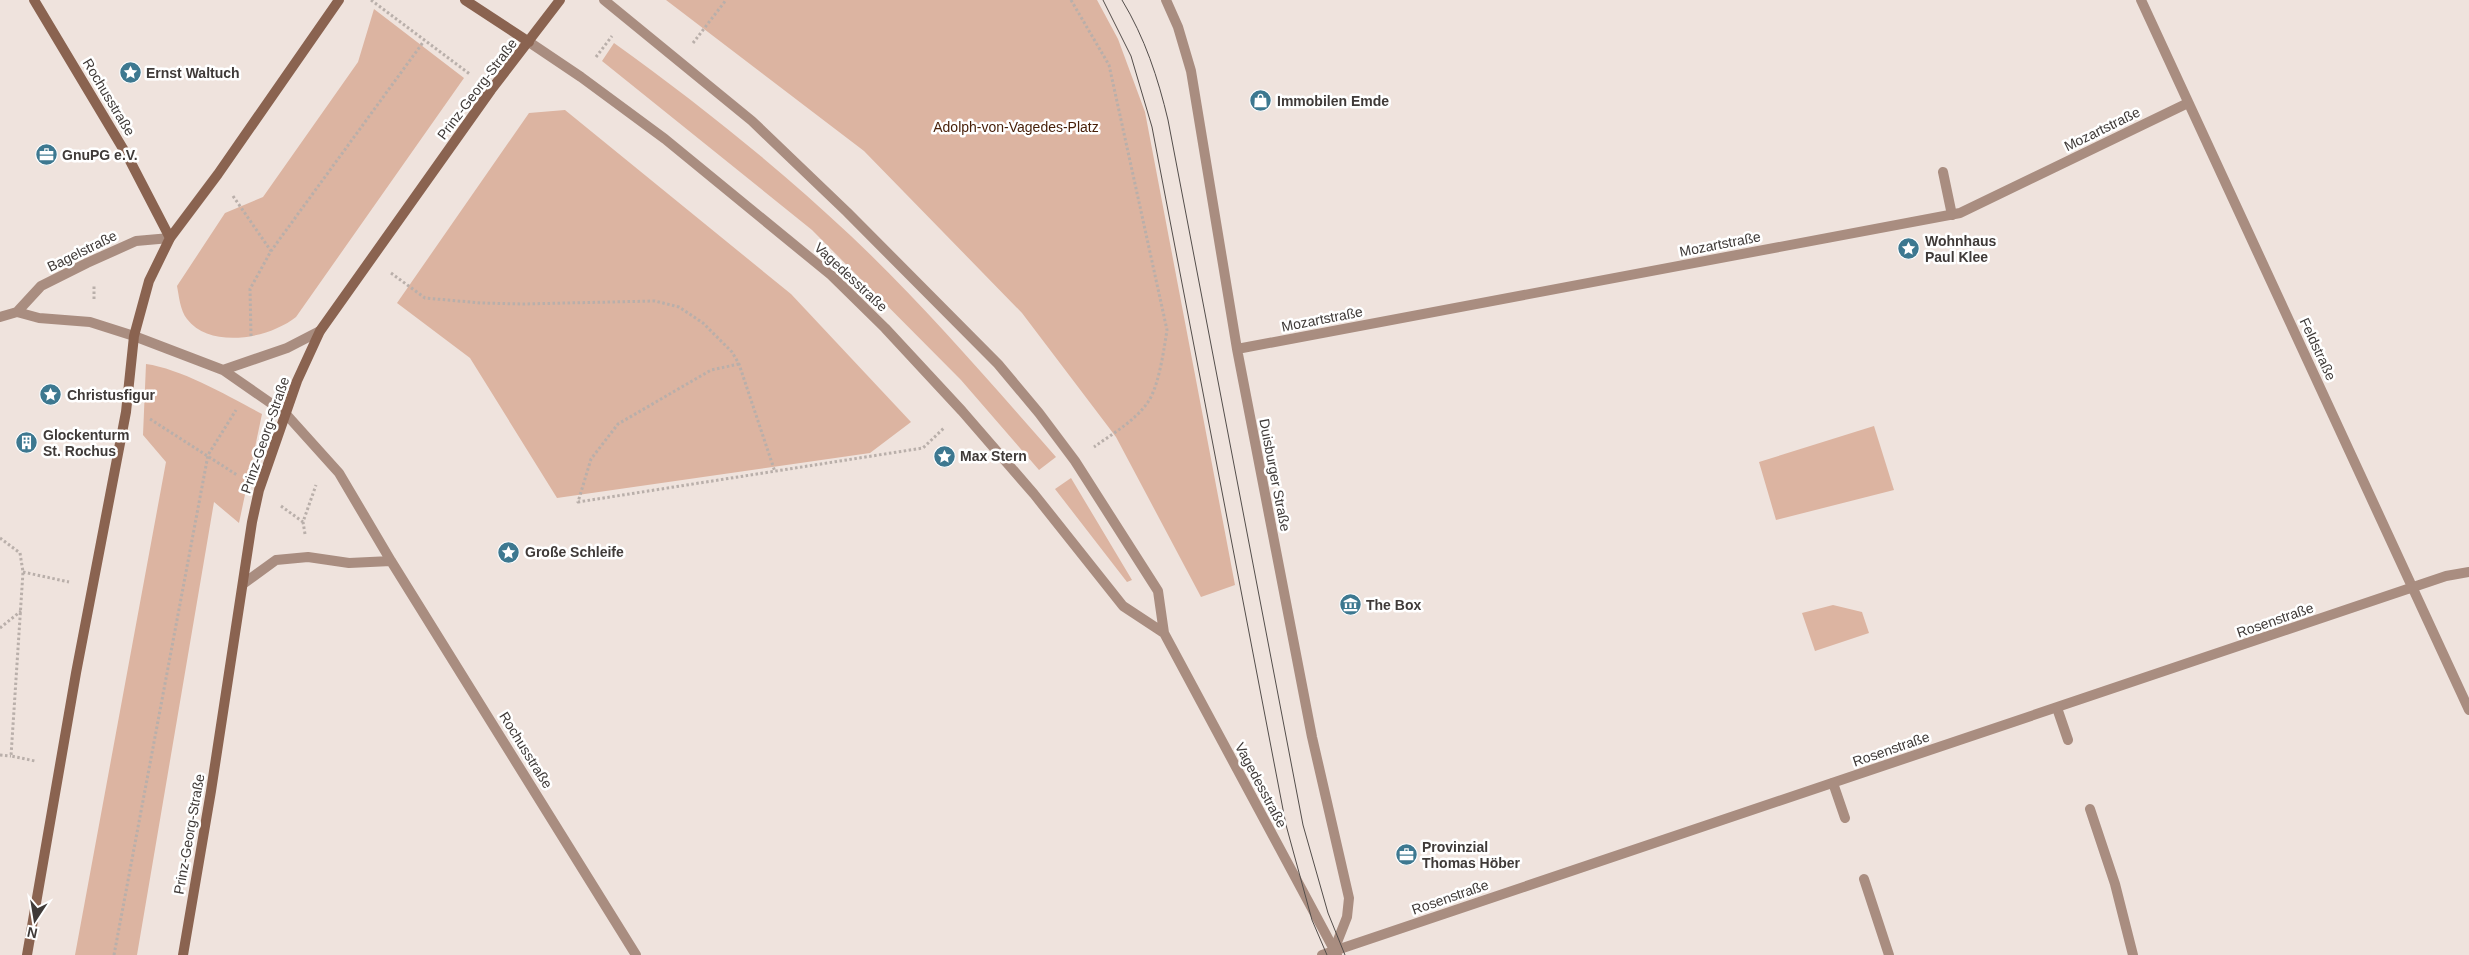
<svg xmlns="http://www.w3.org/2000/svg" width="2469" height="955" font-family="Arial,sans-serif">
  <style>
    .green { fill: #dcb4a1 }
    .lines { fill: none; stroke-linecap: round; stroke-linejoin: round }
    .path { stroke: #b9afaa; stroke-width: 3; stroke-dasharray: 2.5 2.5; stroke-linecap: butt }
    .service { stroke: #a98d80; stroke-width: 10 }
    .minor { stroke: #a98d80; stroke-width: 10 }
    .tertiary { stroke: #a98d80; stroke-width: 10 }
    .secondary { stroke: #8a6350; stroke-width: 10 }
    .tram { stroke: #534d4a; stroke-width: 1 }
    .labels { text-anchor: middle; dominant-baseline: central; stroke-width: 5; stroke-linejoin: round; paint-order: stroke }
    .poi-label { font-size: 14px; font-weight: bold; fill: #3f3a38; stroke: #fff; text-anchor: start }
    .street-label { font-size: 14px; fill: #3f3a38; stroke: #fff }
    .park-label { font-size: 14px; fill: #461e07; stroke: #fff }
  </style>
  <rect width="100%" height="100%" fill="#efe3dd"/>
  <path class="green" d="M 666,0 L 1097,0 L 1118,39 L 1145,112 L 1235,585 L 1201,597 L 1116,437 L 1022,313 L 864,151 Z
    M 374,9 L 464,78 L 296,317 C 270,338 211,350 187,319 C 180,310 179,296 177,286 L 225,213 L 263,197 L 358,62 Z
    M 614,43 C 696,102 777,166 851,236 C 924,305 990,382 1056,457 L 1039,470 L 961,380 L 812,230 L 602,61 Z
    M 565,110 L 791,294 L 911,422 L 870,453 L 557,498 L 470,358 L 397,303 L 529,113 Z
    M 146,364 C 182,369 230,397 262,414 L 239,523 L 214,502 L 137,955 L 75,955 L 166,462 L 143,435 Z
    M 1874,426 L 1894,490 L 1776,520 L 1759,462 Z
    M 1071,478 L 1132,580 L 1127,582 L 1055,489 Z
    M 1833,605 L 1862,612 L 1869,633 L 1815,651 L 1802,613 Z"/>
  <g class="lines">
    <path class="path" d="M 371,0 L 471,75
      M 1071,0 L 1109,65 L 1167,330 C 1164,349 1159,386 1148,402 C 1135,421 1112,434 1094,447
      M 693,43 L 726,0
      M 596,57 L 612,36
      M 233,196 L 271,251
      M 391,273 L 425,298 L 481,303 L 523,304 L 655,301 L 679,307 L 703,323 L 732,352 L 739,364 L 775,472
      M 94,299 L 94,286
      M 251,336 L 250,289 L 271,251 L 424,41
      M 739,364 L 711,370 L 618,424 L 591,459 L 578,502 L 923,448 L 945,427
      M 150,419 L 237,475
      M 281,506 L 303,522
      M 305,534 L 303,522 L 316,485
      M 0,538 L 20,553 L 23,572 L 11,756 L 35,761
      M 23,572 L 69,582
      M 0,628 L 21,611
      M 0,755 L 11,756
      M 114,955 L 208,455 L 236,410"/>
    <path class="service" d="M 1943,172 L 1952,215
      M 2057,708 L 2068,740
      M 1833,783 L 1845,818
      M 2090,809 L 2115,884 L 2133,955
      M 1864,879 L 1889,955"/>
    <path class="minor" d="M 1166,0 L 1178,27 L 1191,71 L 1237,349 L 1312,737 L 1349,898 L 1347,917 L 1334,950
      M 2141,0 L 2469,710
      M 1237,349 L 1960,213 L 2188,103
      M 285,413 L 339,473 L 391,561 L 636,955
      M 243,584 L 276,560 L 308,557 L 349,563 L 391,561
      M 1322,955 L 2446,576 L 2469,572"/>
    <path class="tertiary" d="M 604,0 L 752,121 L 847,212 L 998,364 L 1039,413 L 1075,461 L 1158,591 L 1164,633 L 1337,955
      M 529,42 L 581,77 L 665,139 L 831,275 L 885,328 L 962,411 L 1034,494 L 1123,606 L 1164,633
      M 17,312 L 41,286 L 87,263 L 136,241 L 170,238
      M 0,317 L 17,312 L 39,318 L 90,322 L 134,336 L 223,370 L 285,413
      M 223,370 L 287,348 L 320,331"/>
    <path class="secondary" d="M 34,0 L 128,157 L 170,238
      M 465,0 L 529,42
      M 27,955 L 76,673 L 126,412 L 134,336 L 149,281 L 170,238 L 218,174 L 339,0
      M 183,955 L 211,791 L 252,522 L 259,490 L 297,381 L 320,331 L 491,90 L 560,0"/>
    <path class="tram" d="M 1103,0 L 1131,56 L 1152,127 L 1286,825 L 1312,920 L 1327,955
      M 1122,0 C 1145,38 1158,78 1168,120 L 1303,825 L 1328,913 L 1345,955"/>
  </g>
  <defs>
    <symbol id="sight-disc" viewBox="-11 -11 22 22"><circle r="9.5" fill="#3d7890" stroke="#fff"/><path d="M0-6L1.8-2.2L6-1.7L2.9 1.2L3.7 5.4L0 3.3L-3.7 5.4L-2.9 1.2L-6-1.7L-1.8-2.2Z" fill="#fff"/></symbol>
    <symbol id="shop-disc" viewBox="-11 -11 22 22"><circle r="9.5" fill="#3d7890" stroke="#fff"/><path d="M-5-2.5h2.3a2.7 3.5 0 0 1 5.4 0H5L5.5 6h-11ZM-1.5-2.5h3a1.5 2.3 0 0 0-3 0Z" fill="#fff"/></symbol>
    <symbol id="office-disc" viewBox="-11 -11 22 22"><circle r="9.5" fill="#3d7890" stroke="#fff"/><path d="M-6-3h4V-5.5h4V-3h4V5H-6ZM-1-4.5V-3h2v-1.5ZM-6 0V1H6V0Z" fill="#fff"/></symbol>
    <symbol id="building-disc" viewBox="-11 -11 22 22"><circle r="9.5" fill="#3d7890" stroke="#fff"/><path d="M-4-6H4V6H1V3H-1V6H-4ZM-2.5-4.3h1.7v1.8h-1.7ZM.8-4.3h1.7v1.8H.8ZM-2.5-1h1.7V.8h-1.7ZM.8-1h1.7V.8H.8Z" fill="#fff"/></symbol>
    <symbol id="museum-disc" viewBox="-11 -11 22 22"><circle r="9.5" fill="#3d7890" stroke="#fff"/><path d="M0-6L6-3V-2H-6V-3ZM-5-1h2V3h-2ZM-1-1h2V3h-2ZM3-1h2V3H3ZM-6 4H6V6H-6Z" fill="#fff"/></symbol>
  </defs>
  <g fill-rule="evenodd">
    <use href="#sight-disc" x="118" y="60" width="25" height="25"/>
    <use href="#shop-disc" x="1248" y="88" width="25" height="25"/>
    <use href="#office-disc" x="34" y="142" width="25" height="25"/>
    <use href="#sight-disc" x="1896" y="236" width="25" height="25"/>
    <use href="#sight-disc" x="38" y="382" width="25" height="25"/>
    <use href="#building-disc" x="14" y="430" width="25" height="25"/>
    <use href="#sight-disc" x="932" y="444" width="25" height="25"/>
    <use href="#sight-disc" x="496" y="540" width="25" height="25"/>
    <use href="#museum-disc" x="1338" y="592" width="25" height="25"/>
    <use href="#office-disc" x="1394" y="842" width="25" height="25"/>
  </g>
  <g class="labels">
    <g class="poi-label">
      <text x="146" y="73">Ernst Waltuch</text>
      <text x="1277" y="101">Immobilen Emde</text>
      <text x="62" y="155">GnuPG e.V.</text>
      <text x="1925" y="241">Wohnhaus<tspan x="1925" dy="16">Paul Klee</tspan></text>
      <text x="67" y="395">Christusfigur</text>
      <text x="43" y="435">Glockenturm<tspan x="43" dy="16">St. Rochus</tspan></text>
      <text x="960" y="456">Max Stern</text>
      <text x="525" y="552">Große Schleife</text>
      <text x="1366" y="605">The Box</text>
      <text x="1422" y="847">Provinzial<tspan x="1422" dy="16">Thomas Höber</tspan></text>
    </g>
    <g class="street-label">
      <text transform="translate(477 89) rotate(-53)">Prinz-Georg-Straße</text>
      <text transform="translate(109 97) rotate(59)">Rochusstraße</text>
      <text transform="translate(2102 129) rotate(-26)">Mozartstraße</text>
      <text transform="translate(1720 244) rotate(-11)">Mozartstraße</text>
      <text transform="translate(82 251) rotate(-26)">Bagelstraße</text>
      <text transform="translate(851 277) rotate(43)">Vagedesstraße</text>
      <text transform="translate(1322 319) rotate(-11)">Mozartstraße</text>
      <text transform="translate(2318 349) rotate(65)">Feldstraße</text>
      <text transform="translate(265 435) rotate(-71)">Prinz-Georg-Straße</text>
      <text transform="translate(1275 475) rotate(79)">Duisburger Straße</text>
      <text transform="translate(2275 620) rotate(-19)">Rosenstraße</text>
      <text transform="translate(1891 749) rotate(-19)">Rosenstraße</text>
      <text transform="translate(526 750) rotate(58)">Rochusstraße</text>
      <text transform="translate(1261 785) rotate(62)">Vagedesstraße</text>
      <text transform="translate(189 834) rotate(-80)">Prinz-Georg-Straße</text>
      <text transform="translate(1450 897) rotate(-19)">Rosenstraße</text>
    </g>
    <g class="park-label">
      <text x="1016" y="127">Adolph-von-Vagedes-Platz</text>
    </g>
  </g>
  <g transform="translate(35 920) rotate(192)" stroke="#ffffff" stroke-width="4" paint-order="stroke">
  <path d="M0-4L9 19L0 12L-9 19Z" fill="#3f3a38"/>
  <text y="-8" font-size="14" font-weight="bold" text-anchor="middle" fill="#3f3a38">N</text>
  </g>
</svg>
